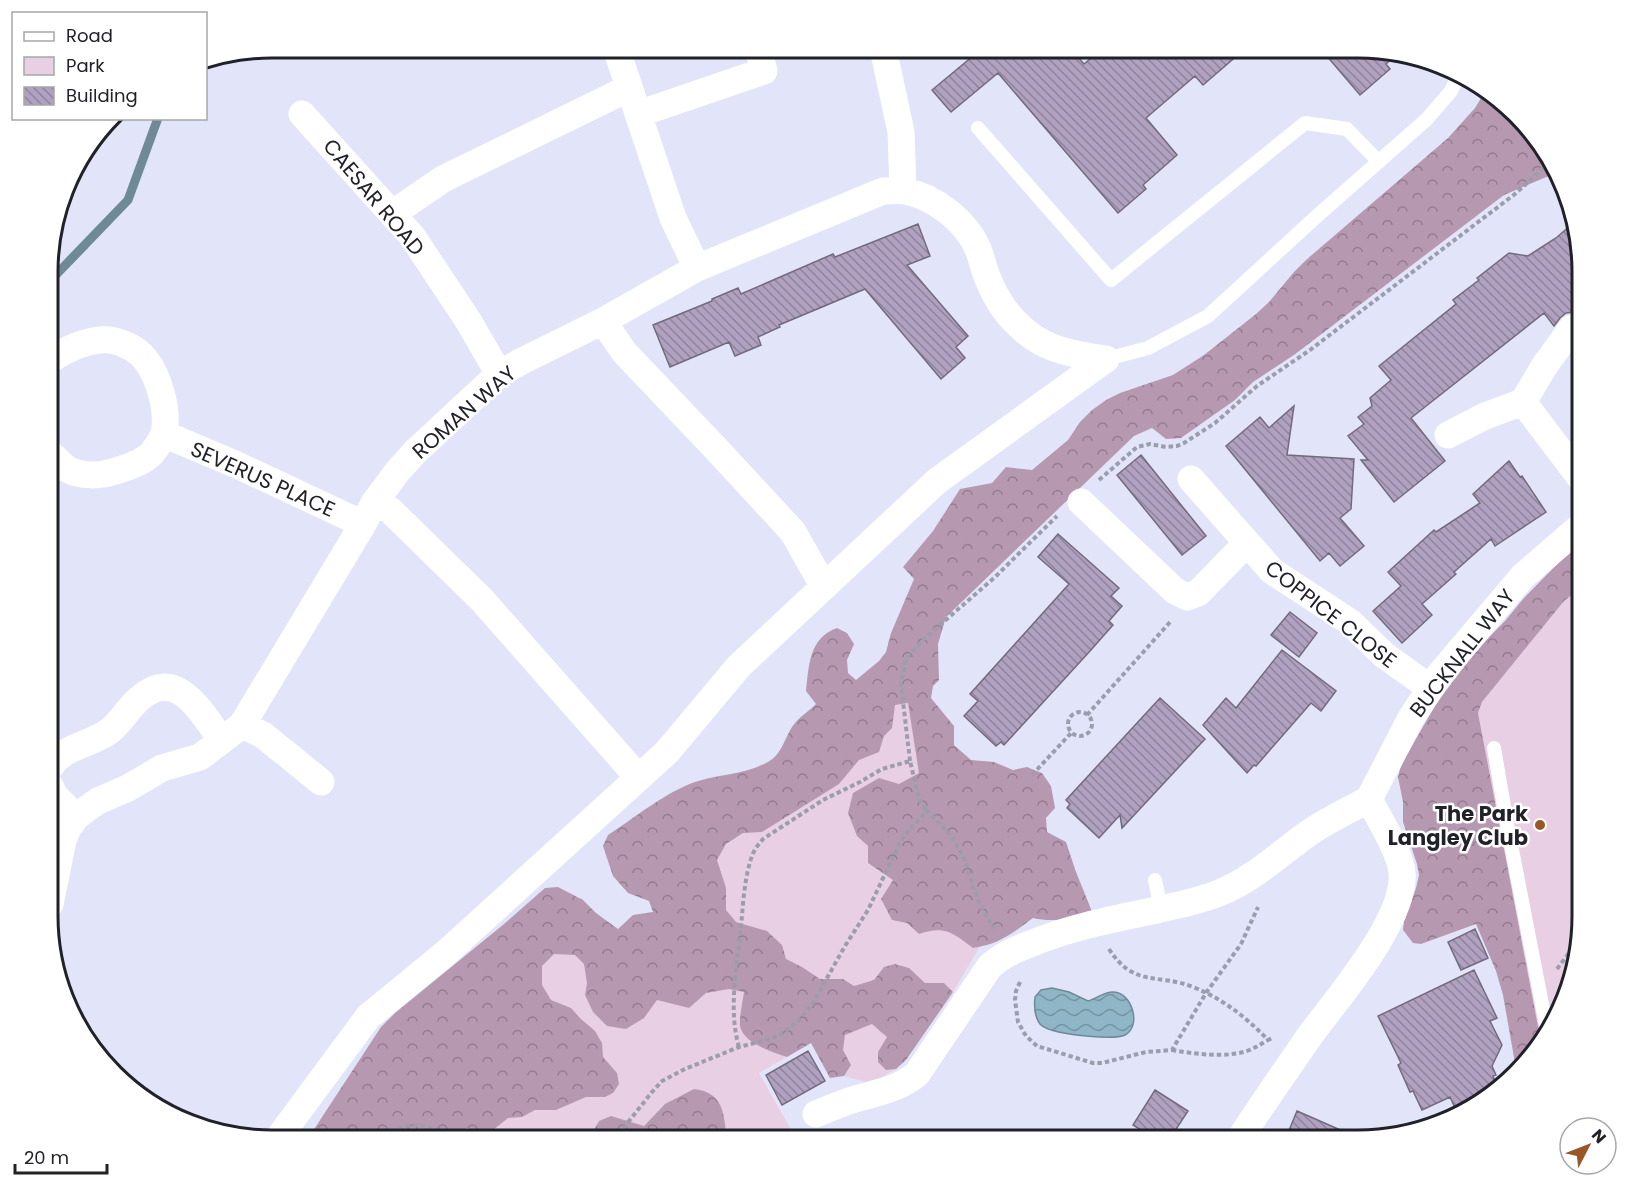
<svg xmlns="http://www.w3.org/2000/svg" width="1630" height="1188" font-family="Poppins,sans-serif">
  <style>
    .green { fill: #e9cfe4 }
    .forest { fill: url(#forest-crowns) }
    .water { fill: url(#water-waves); stroke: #6e8a97; stroke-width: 1.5 }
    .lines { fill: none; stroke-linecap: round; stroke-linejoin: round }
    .stream { stroke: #6e8a97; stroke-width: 9 }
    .building { fill: url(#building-back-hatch); stroke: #726b7b; stroke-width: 1.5 }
    .path { stroke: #9b9dac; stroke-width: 4; stroke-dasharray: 4.5 3; stroke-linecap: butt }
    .lane { stroke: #fff; stroke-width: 14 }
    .street { stroke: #fff; stroke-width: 27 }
    .poi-dot { fill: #995626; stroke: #fff; stroke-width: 2 }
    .labels { text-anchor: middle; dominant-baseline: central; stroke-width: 5; stroke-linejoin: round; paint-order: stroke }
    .street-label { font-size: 21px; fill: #212229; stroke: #fff }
    .poi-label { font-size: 21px; font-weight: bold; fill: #212229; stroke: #fff; text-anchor: end }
    .rim { fill: none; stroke: #212229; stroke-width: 3 }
  </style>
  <defs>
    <pattern id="forest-crowns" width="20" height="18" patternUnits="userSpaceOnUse" patternTransform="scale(1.5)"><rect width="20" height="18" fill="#b699b0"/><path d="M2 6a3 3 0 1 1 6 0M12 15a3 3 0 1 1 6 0" fill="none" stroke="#947c8f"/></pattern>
    <pattern id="water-waves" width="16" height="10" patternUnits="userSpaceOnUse" patternTransform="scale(1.5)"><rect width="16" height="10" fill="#8fb6c6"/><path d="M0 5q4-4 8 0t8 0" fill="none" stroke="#7494a1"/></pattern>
    <pattern id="building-back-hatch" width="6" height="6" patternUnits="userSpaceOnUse" patternTransform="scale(1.5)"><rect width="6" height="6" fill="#b0a1c1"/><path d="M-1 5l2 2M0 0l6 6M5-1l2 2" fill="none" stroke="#8f839d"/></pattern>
  </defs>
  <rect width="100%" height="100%" fill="#e2e5f9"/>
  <path class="green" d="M 1582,579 L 1582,930 L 1570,988 L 1541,1042 L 1478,713 L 1482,702 Z
    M 894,681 L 922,694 L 985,938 L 953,992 L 896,1069 L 880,1078 L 866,1082 L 844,1076 L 812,1030 L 787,1057 L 759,1073 L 797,1140 L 423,1140 L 542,946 L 575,948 L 630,979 L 700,863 Z"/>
  <path class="forest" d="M 1486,90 L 1494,95 L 1558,172 L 1504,195 L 1294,355 L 1253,382 L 1235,400 L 1181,438 L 1166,439 L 1152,428 L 1134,436 L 946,617 L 938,644 L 939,680 L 933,686 L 931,698 L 954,726 L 954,745 L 971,760 L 994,762 L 1013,770 L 1027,767 L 1042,773 L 1051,786 L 1055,808 L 1046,818 L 1047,832 L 1066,842 L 1076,872 L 1093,914 C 1073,918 1053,923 1033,918 C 1013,933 998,945 973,948 C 953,933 945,925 919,934 L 907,923 L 892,920 L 881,899 L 893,880 L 868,863 L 868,846 L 857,836 L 848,813 L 853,793 L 879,778 L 899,784 L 919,773 L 908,703 L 895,705 L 892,728 L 884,736 L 879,752 L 859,760 L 839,784 L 762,832 L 743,833 L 726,844 L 717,860 L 726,888 L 726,910 L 736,922 L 767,931 L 782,945 L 786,959 L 802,967 L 820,979 L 843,979 L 854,986 L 874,980 L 884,967 L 895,964 L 909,968 L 925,983 L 944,983 L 953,992 L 906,1060 L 896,1069 L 886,1070 L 878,1062 L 878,1052 L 887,1037 L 872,1024 L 845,1035 L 843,1050 L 851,1065 L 844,1076 L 830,1078 L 811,1043 L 787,1057 C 772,1052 743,1043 740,1026 C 739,1019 743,999 744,992 L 729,989 L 706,993 L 689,1008 L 657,1000 L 644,1018 L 626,1029 L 607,1026 L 593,1012 L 585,995 L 587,983 L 584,964 L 575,955 L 554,954 L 542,966 L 542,985 L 551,1000 L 571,1008 L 581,1019 L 595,1031 L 602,1043 L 603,1057 L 617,1073 L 619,1084 L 613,1093 L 605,1097 L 586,1097 L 556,1110 L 535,1110 L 522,1117 L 508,1118 L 493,1130 L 479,1132 L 467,1128 L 456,1140 L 307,1140 L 381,1027 L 395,1013 L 504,924 L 545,888 L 558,887 L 583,900 L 596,913 L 618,929 L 633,915 L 653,912 L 649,901 L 628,893 L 613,876 L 603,846 L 608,835 C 634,818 666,792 695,782 C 718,774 744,775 766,763 C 781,756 784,740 792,727 C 798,718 809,711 816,704 L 806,691 C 809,665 809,638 837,628 L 847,633 L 854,644 L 847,660 L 848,673 L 856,680 L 879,661 L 886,652 L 891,633 L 914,579 L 903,567 L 933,531 L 960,489 L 992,483 L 1006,467 L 1032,470 L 1068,440 L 1080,422 L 1092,410 L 1106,400 L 1120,393 L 1173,375 L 1204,355 L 1256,314 L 1269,302 L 1294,272 L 1306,260 L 1448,138 L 1475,108 Z
    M 1582,542 L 1582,587 L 1564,601 L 1482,702 L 1478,713 L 1541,1042 L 1535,1052 L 1516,1069 L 1503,995 L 1496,971 L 1476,924 L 1421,944 L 1413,943 L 1403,930 L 1404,921 L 1416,888 L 1419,875 L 1417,864 L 1403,822 L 1403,802 L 1398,777 L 1401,765 L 1436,704 L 1478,648 L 1505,621 L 1524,598 L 1564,557 Z
    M 694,1089 C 721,1092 724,1110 726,1133 L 741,1140 L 586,1140 L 589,1138 L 599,1121 L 611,1116 L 644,1126 L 665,1104 Z"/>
  <path class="water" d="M 1052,988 L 1069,992 L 1088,1001 C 1097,999 1104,991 1114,992 C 1132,993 1142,1026 1125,1035 C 1113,1041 1048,1034 1040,1024 C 1034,1016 1034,1006 1035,997 L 1041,990 Z"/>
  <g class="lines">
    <path class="stream" d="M 50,281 L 128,200 L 158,118"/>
  </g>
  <path class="building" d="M 977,48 L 1070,48 L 1084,64 L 1103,48 L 1246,48 L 1203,85 L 1195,76 L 1146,118 L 1177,155 L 1143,185 L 1146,189 L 1118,213 L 998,73 L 951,112 L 932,90 L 979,51 Z
    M 1320,48 L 1372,48 L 1397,54 L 1386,64 L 1390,69 L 1360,95 Z
    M 918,224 L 930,256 L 907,265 L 968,336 L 956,347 L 965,358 L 941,379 L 865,289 L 779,325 L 780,327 L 758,337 L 761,345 L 735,356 L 729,342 L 670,367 L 653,325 L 712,301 L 712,299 L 738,288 L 741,294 L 833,254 L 835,257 Z
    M 1572,224 L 1582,258 L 1582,316 L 1574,312 L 1566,313 L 1560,318 L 1554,326 L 1544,313 L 1411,418 L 1445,461 L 1394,502 L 1361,460 L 1368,460 L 1348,436 L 1364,424 L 1358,417 L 1372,406 L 1370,398 L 1391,380 L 1379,366 L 1456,304 L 1453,300 L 1479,280 L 1477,278 L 1509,253 L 1528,256 L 1556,238 Z
    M 1294,406 L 1287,455 L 1354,459 L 1351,509 L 1340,518 L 1364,546 L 1340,566 L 1329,553 L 1320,561 L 1226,446 L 1260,417 L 1269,428 Z
    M 1141,455 L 1206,536 L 1182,555 L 1117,475 Z
    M 1509,461 L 1520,477 L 1522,476 L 1546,512 L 1495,546 L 1491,539 L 1454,572 L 1456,574 L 1422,604 L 1432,615 L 1402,643 L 1373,611 L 1401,586 L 1388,572 L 1434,530 L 1436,532 L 1480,503 L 1473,494 Z
    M 1058,534 L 1119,588 L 1111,596 L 1122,606 L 1109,621 L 1113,625 L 1090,651 L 1004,745 L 1001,742 L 996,746 L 964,716 L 978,701 L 970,694 L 1069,584 L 1038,557 Z
    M 1290,612 L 1317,633 L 1299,657 L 1271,635 Z
    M 1282,650 L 1336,691 L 1321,711 L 1311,703 L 1256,766 L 1254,765 L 1247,773 L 1203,725 L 1226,698 L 1236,708 Z
    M 1160,698 L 1205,739 L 1122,828 L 1120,815 L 1099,838 L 1067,808 L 1070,804 L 1066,800 Z
    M 1475,929 L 1488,958 L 1461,970 L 1448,942 Z
    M 1474,970 L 1497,1018 L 1490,1021 L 1502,1045 L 1492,1066 L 1496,1075 L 1493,1076 L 1496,1084 L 1477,1100 L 1456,1110 L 1450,1097 L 1422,1110 L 1413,1091 L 1410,1092 L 1398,1065 L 1401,1063 L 1378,1016 Z
    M 808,1051 L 825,1081 L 782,1105 L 766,1075 Z
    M 1155,1090 L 1188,1111 L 1169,1140 L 1157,1140 L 1133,1125 Z
    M 1297,1111 L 1361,1139 L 1285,1140 Z"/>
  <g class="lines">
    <path class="path" d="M 1099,480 L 1137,447 L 1150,444 L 1166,447 L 1177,446 L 1184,443 L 1215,423 L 1257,386 L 1310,350 L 1515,194 L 1550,162
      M1068 724a12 12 0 1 1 24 0a12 12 0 1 1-24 0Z
      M 1087,715 L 1171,621
      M 910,761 L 901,684 L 905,664 L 910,654 L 925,638 L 994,578 L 1057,516
      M 1032,775 L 1072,732
      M 1109,949 C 1134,988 1158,973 1193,987 C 1223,999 1246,1017 1268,1040 L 1272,1038
      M 1557,969 L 1580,938
      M 1020,982 L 1016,991 L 1015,1000 L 1018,1022 L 1026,1036 L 1037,1046 L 1093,1063 L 1102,1063 L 1146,1052 L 1172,1050 L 1206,993 L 1241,944 L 1258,907
      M 739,1047 C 728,1010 737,965 741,927 C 743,905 744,881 751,859 C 753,851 758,845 763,839 L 823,800 L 860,782 L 882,769 L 910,761 L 919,799 L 927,811
      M 1172,1050 C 1195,1054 1224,1058 1247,1051 C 1255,1048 1261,1044 1268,1040
      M 379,1140 C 409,1119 423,1121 453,1140
      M 614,1140 L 652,1092 L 662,1081 L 685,1069 L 739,1047 L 770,1039 L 780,1035 L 799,1020 L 813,1003 L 845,946 L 868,910 L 900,842 L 908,831 L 927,811 C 941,823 954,838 962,855 C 969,868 970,882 976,895 C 980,907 988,918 994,928"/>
    <path class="lane" d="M 978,128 L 1111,280 L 1305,123 L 1347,129 L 1379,162
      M 1106,359 L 1148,348 L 1208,316 L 1317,216 L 1427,119 L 1451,91 L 1459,74
      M 1494,748 L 1507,824 L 1547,1030
      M 1155,880 L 1161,909"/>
    <path class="street" d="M 616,48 L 673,218 L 697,268
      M 883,48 L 901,132 L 903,190
      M 302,114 L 412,236 L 469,322 L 499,374
      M 638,114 L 764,71 L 758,48
      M 392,214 L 443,179 L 629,88
      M 603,321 L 624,352 L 720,453 L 793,532 L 824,587
      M 1572,328 L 1545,365 L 1523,402 L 1582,480
      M 50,360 C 67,349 88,338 110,340 C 123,342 137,349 145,359 C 159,376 169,412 164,433 C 162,439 156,448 152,453 C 143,463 128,467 116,471 C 101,476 81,477 67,469 C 61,465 55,458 50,453
      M 164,434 L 237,465 L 363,524
      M 1448,435 L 1485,416 L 1523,402
      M 1191,479 L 1272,571 L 1350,622 L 1384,655 L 1430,688
      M 1081,502 L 1175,591 L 1187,597 L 1198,593 L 1247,543
      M 374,503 L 390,510 L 482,600 L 638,777
      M 242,725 L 263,735 L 321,782
      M 50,767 C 62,747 89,745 108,732 C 121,723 127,709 139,699 C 177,665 201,713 222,740
      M 50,786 L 55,796 L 76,817
      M 1369,799 L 1411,718 L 1440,674 L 1523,576 L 1582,525
      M 50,904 L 63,840 L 68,828 L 76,817 L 85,810 L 98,801 L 128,788 L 162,768 L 200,757 L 242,725 L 363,524 L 374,503 L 397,472 L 415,452 L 499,374 L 522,361 L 603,321 L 697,268 L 883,191 C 890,191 898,190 905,191 C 935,197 966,221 978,249 C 982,259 984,270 988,279 C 996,299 1009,318 1025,331 C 1048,351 1077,355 1106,359
      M 816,1114 C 828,1109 840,1104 852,1100 C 875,1093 898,1090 917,1074 L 990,966 C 1002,955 1015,950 1030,944 C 1071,927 1114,919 1157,910 C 1178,905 1199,901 1219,893 C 1252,880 1277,856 1306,835 C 1325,821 1348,811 1369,799
      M 277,1140 L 368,1017 L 447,952 L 667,752 L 739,666 L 937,481 L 1106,359
      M 1239,1140 C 1262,1104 1287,1069 1311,1034 C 1338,998 1406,919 1402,873 C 1400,851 1379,819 1369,799"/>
  </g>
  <circle class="poi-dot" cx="1540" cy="825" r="6"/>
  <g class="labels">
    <g class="street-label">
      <text transform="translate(374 197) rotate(50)">CAESAR ROAD</text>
      <text transform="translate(464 412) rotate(-41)">ROMAN WAY</text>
      <text transform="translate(263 479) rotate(24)">SEVERUS PLACE</text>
      <text transform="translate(1331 614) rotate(38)">COPPICE CLOSE</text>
      <text transform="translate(1462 653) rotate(-52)">BUCKNALL WAY</text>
    </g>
    <g class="poi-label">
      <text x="1528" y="813">The Park<tspan x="1528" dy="24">Langley Club</tspan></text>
    </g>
  </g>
  <path d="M0 0H1630V1188H0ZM272 58H1358A214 214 0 0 1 1572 272V916A214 214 0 0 1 1358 1130H272A214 214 0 0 1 58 916V272A214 214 0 0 1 272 58Z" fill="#fff" fill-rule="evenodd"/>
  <path class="rim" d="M272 58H1358A214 214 0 0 1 1572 272V916A214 214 0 0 1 1358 1130H272A214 214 0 0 1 58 916V272A214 214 0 0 1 272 58Z"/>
  <rect x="12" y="12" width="195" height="108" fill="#ffffff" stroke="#a6a7a9" stroke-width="1.5"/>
  <rect x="24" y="32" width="30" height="9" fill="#ffffff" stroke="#a6a7a9" stroke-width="1.5"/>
  <text x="66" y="42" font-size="18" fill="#212229">Road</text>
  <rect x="24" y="57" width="30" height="18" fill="#e9cfe4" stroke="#a6a7a9" stroke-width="1.5"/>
  <text x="66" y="72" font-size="18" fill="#212229">Park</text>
  <rect x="24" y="87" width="30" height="18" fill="url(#building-back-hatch)" stroke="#a6a7a9" stroke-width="1.5"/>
  <text x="66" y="102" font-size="18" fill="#212229">Building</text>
  <g transform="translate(1588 1146) rotate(48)"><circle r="28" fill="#ffffff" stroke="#a6a7a9" stroke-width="1.5"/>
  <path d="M0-4.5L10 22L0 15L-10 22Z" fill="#995626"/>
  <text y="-9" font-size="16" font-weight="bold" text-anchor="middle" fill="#212229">N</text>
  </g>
  <path d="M15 1164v9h92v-9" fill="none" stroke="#212229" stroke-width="3"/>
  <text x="24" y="1164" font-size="18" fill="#212229" stroke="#ffffff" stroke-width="4.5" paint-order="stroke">20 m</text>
</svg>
